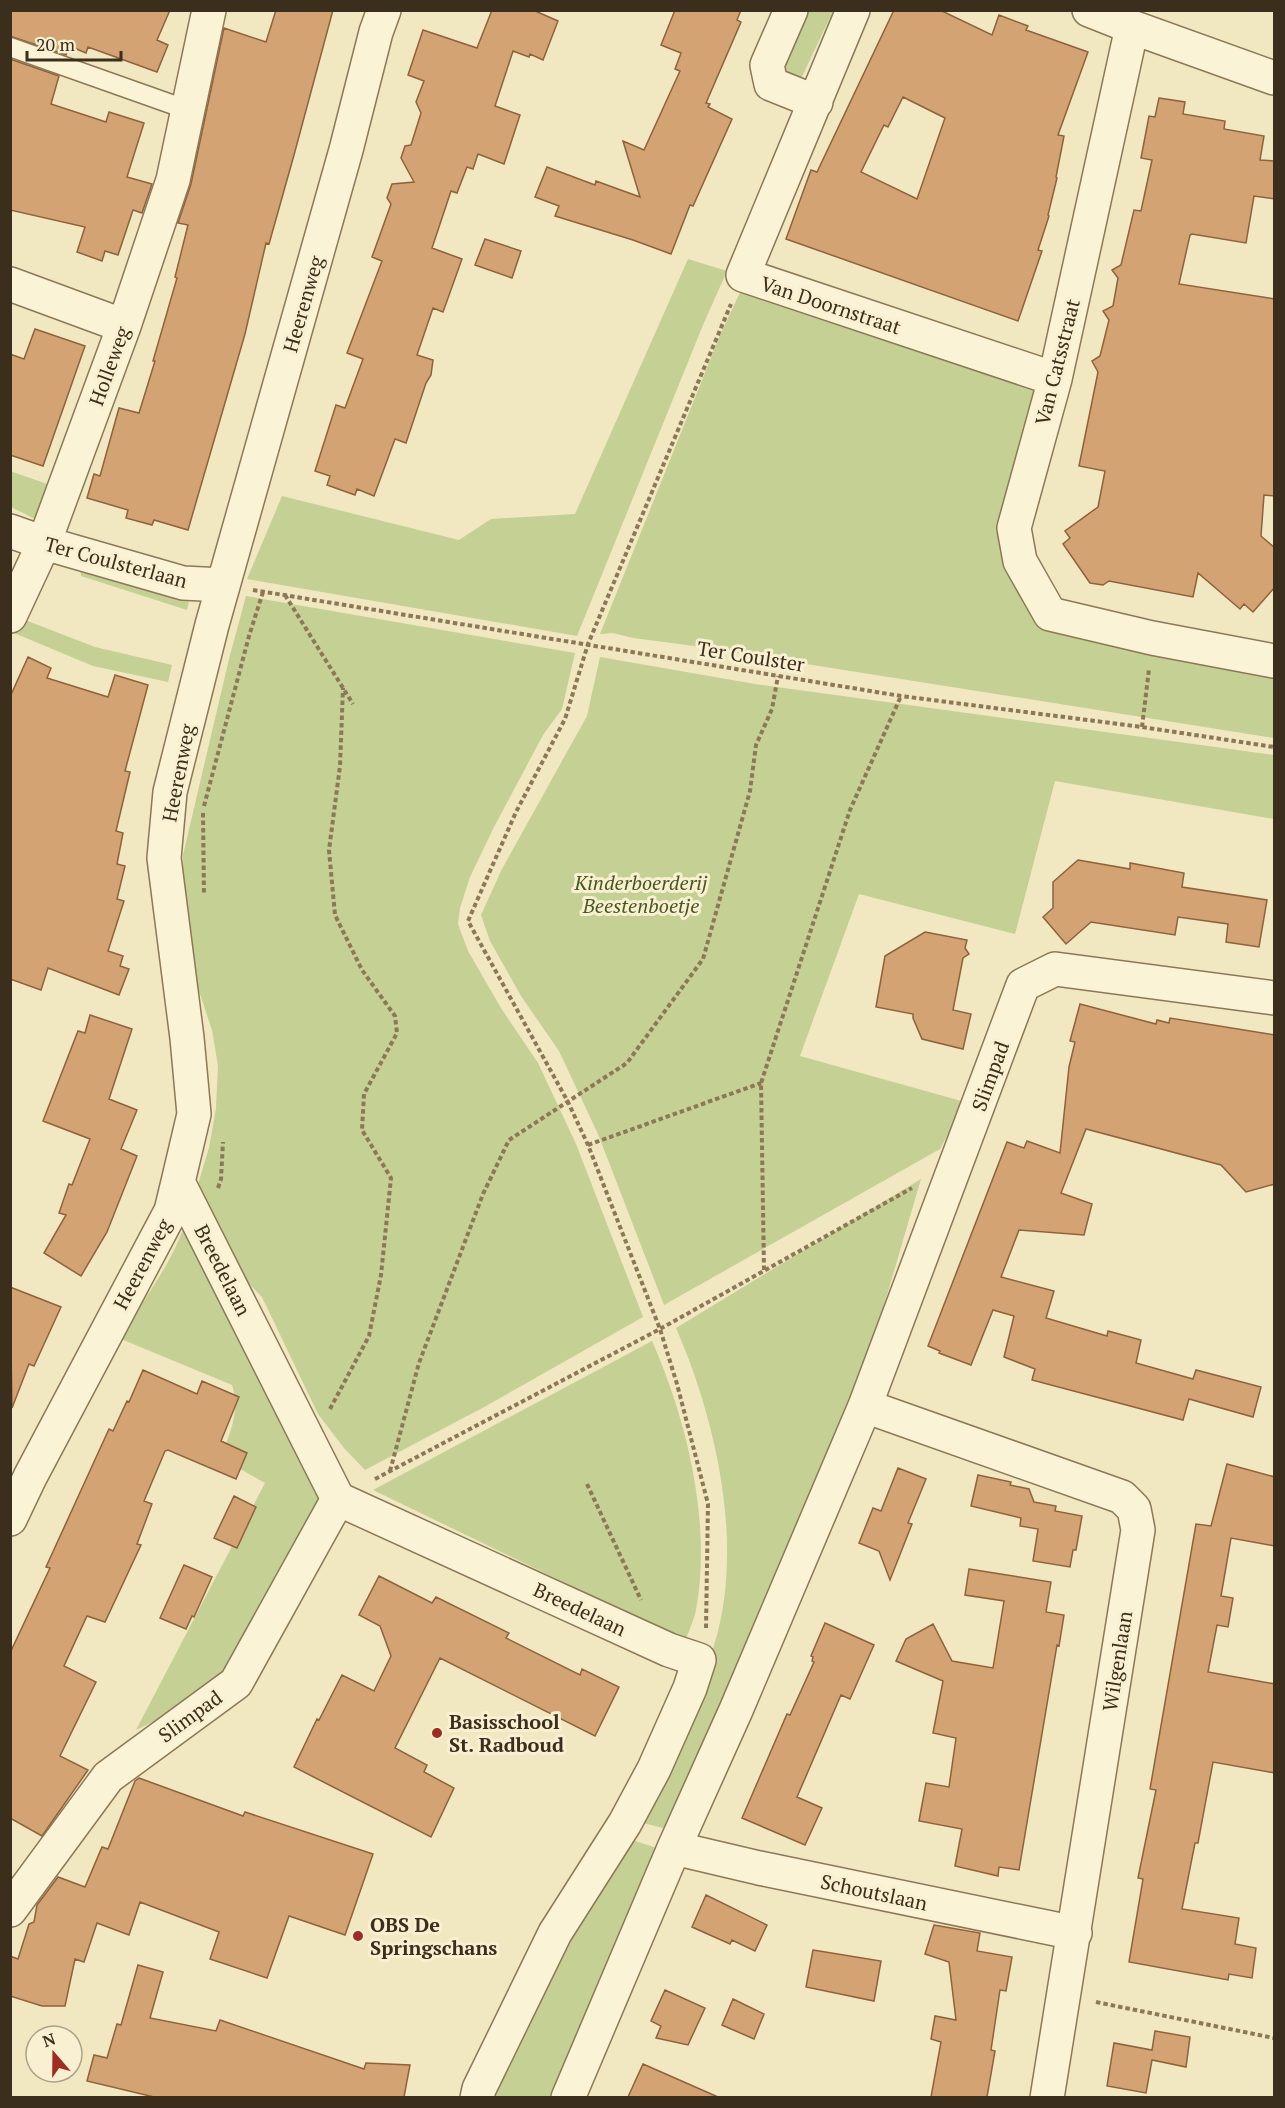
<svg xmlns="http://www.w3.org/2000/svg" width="1285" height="2108" font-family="'PT Serif',serif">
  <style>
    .green { fill: #c5d094 }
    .building { fill: #d3a374; stroke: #8e623b; stroke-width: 1.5; fill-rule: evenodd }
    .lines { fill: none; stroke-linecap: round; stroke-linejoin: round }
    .service-casing { stroke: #8c7857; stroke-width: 21 }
    .minor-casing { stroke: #8c7857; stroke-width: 36 }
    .path { stroke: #8c7857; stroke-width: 4; stroke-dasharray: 4.5 3; stroke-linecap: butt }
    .service { stroke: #fbf3d5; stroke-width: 18 }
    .minor { stroke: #fbf3d5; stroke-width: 33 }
    .poi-dot { fill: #a02b22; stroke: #f8f0d1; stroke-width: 2 }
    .labels { text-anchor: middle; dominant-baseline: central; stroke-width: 6; stroke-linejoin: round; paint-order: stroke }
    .street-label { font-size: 20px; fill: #3b2e1c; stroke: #f8f0d1 }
    .park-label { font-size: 20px; font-style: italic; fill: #475921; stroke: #f8f0d1 }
    .poi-label { font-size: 20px; font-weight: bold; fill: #3b2e1c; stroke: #f8f0d1; text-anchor: start }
  </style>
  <rect width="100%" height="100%" fill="#f1e7c1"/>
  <path class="green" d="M 805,11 L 833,11 L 800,81 L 778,71 Z
    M 688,259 L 727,271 L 703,325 L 577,636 L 247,579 L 282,496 L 459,540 L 491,519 L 575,514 Z
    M 743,286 L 1041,390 L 1004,537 L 1041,617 L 1274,674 L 1274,738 L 687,645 L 633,638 L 613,633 L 600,634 L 721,333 Z
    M 10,471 L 56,487 L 41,522 L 11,507 Z
    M 80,569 L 110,576 L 189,602 L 187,610 L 81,576 Z
    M 246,596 L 575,653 L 562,709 L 543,735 L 494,827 L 470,877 L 460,908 L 458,924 L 468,951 L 501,1008 L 538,1063 L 576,1144 L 643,1317 L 486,1406 L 365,1470 L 344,1448 L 318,1414 L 262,1297 L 237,1271 L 195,1194 L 209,1148 L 216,1108 L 218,1066 L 212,1030 L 197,985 L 188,943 L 182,903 L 183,855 L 229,659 Z
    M 20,618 L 95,647 L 172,665 L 168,682 L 93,666 L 14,633 Z
    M 600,657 L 755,684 L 1274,755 L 1274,819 L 1055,781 L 1015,934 L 859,894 L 800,1056 L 965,1102 L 940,1149 L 664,1305 L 598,1134 L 559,1051 L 521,996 L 490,941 L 481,915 L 502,869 L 587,716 Z
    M 921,1179 L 855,1404 L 667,1829 L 635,1821 C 651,1785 668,1749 685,1713 C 693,1696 702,1678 709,1660 C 748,1558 718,1424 676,1328 Z
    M 186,1220 L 327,1503 L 220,1679 L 186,1706 L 136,1730 L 265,1483 L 221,1458 C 229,1434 241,1411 232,1385 L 121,1339 C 137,1307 161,1279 176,1246 C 180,1238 183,1228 186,1220 Z
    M 652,1341 C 687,1420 712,1523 696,1610 C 694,1620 689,1631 685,1641 L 373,1490 Z
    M 632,1840 L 663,1850 L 555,2097 L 486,2098 L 568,1929 Z"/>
  <path class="building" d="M 10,10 L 170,10 L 157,40 L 168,45 L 157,72 L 88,47 L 86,53 L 69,46 L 66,55 L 10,36 Z
    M 276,10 L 333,10 L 294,155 L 269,244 L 266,243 L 245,334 L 188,530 L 154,520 L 152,525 L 126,518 L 128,510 L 87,498 L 94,474 L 100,476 L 119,408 L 139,413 L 155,361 L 153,361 L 177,278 L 175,277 L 188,225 L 178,223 L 191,184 L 224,28 L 266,42 Z
    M 492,10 L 533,10 L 558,21 L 543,60 L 530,54 L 529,57 L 513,51 L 495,106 L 520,115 L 504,164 L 478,154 L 473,169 L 467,167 L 457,193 L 451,191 L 432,248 L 462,259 L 443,312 L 433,308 L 417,355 L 433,360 L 431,375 L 426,383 L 406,443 L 395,439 L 374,496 L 357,489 L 355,495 L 327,485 L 330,476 L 315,471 L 336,405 L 345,408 L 363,359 L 347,353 L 382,261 L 372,257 L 391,204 L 387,198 L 392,184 L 414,182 L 401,158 L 405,146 L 411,145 L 421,113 L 416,102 L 424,81 L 408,75 L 423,30 L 477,48 Z
    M 675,10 L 741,10 L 737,20 L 741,22 L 706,103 L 710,104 L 708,107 L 732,119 L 693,206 L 690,205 L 671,254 L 633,240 L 555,216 L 559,206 L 535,197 L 547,167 L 595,185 L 596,181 L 640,197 L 623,141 L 644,150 L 680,71 L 675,69 L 681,53 L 661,45 Z
    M 894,10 L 940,10 L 992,35 L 999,15 L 1028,26 L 1026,30 L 1088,52 L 1058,135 L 1064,136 L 1056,177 L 1057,178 L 1048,215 L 1049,216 L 1038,250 L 1042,251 L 1018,321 L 786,239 L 811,170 L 817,172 ZM 903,97 L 945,118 L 917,199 L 861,172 L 884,125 L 888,127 Z
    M 10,59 L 59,76 L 51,104 L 106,122 L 109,112 L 144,123 L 127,177 L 152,184 L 142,213 L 133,210 L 118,255 L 105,251 L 102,261 L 77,252 L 85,227 L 10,210 Z
    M 1159,98 L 1185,102 L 1183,114 L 1225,121 L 1224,129 L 1264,136 L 1260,160 L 1275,161 L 1275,199 L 1254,196 L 1246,243 L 1192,234 L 1190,235 L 1179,284 L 1275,299 L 1275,496 L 1264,495 L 1261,536 L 1275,548 L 1275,587 L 1253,612 L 1244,604 L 1240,609 L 1198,573 L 1193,597 L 1109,581 L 1103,585 L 1090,583 L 1063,544 L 1070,538 L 1065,531 L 1098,507 L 1105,471 L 1079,466 L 1098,372 L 1092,361 L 1100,356 L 1109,320 L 1103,311 L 1113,306 L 1118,278 L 1112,270 L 1121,265 L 1134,210 L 1141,211 L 1152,160 L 1141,158 L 1149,116 L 1155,117 Z
    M 485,239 L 521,251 L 512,278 L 475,265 Z
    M 35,329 L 85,346 L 43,466 L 10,455 L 10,354 L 24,359 Z
    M 28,657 L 51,668 L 47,678 L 108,697 L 115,675 L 148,685 L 125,771 L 130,772 L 116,831 L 123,833 L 117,864 L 125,866 L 117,899 L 124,901 L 108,951 L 123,956 L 120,966 L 129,969 L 119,995 L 48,968 L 41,990 L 10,979 L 10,697 Z
    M 1078,860 L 1130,869 L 1130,863 L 1184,873 L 1182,887 L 1267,900 L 1259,947 L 1226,942 L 1228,924 L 1178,917 L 1175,935 L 1091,922 L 1066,944 L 1043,917 L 1053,908 L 1053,882 Z
    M 925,932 L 967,940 L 965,948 L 969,954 L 963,958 L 953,1010 L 971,1014 L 963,1049 L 922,1039 L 913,1018 L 913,1014 L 876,1007 L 885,956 Z
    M 1080,1004 L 1156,1024 L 1157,1020 L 1169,1023 L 1170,1018 L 1275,1035 L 1275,1184 L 1246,1192 L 1221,1165 L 1086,1129 L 1061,1193 L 1092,1204 L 1084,1235 L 1019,1230 L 1001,1277 L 1054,1291 L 1046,1318 L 1107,1336 L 1108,1331 L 1141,1340 L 1136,1363 L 1193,1379 L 1196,1370 L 1261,1387 L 1253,1417 L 1189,1399 L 1183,1420 L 1032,1380 L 1035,1369 L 1004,1357 L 1014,1316 L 993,1310 L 971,1365 L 939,1353 L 940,1351 L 928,1346 L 1007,1142 L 1024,1148 L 1027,1141 L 1060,1153 L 1069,1067 L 1075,1042 L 1070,1041 Z
    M 90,1015 L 132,1029 L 109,1099 L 137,1110 L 121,1149 L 137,1156 L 107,1232 L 81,1276 L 44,1253 L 66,1215 L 59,1213 L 69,1184 L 72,1185 L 90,1139 L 43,1121 L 78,1031 L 85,1033 Z
    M 10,1287 L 61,1307 L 34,1366 L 29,1364 L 12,1408 Z
    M 143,1370 L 197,1394 L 202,1381 L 239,1397 L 221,1441 L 247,1453 L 236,1479 L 168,1450 L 165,1451 L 144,1501 L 152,1504 L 137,1544 L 141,1545 L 105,1622 L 87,1616 L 64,1666 L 96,1682 L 60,1756 L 88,1770 L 42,1836 L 10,1818 L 10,1653 L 50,1568 L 46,1567 L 93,1464 L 109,1429 L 113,1431 L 127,1401 L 129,1402 Z
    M 1227,1464 L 1275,1477 L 1275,1546 L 1231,1538 L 1221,1596 L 1233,1598 L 1228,1627 L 1217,1625 L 1208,1672 L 1275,1684 L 1275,1773 L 1213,1762 L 1198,1843 L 1195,1843 L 1182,1909 L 1239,1918 L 1235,1944 L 1256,1948 L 1252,1978 L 1229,1974 L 1228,1980 L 1129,1962 L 1143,1879 L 1138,1878 L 1156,1790 L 1150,1789 L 1196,1524 L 1211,1526 Z
    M 898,1468 L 926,1479 L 908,1523 L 912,1524 L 890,1580 L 879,1551 L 859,1543 L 873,1508 L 881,1511 Z
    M 978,1475 L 1011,1482 L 1010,1485 L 1029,1489 L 1034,1502 L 1056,1506 L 1055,1511 L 1082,1516 L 1076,1550 L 1073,1550 L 1070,1567 L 1033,1561 L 1038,1529 L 1020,1526 L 1021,1518 L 971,1506 Z
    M 234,1496 L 256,1507 L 237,1548 L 214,1538 Z
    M 184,1565 L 212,1577 L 194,1617 L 192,1616 L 186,1629 L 160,1618 Z
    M 969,1569 L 1051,1582 L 1046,1612 L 1064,1615 L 1059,1646 L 1057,1645 L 1019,1870 L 999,1867 L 998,1876 L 955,1866 L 962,1829 L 919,1821 L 926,1783 L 949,1787 L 956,1738 L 933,1733 L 943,1681 L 896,1661 L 906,1639 L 933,1624 L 952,1661 L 993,1668 L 1004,1601 L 965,1595 Z
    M 379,1576 L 432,1603 L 436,1597 L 509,1633 L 506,1638 L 580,1675 L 582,1669 L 619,1687 L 595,1736 L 440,1658 L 395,1748 L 427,1765 L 424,1772 L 454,1788 L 431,1837 L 294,1767 L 317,1719 L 319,1720 L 342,1675 L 374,1691 L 391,1656 L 380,1626 L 359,1615 Z
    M 825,1623 L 874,1645 L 850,1699 L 841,1695 L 797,1797 L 822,1808 L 805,1845 L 742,1818 L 787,1714 L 790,1715 L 814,1662 L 812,1661 L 813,1657 L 811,1656 Z
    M 139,1778 L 243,1816 L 245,1812 L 373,1854 L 345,1935 L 289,1916 L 267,1978 L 210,1959 L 219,1932 L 140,1902 L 129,1935 L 97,1923 L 84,1962 L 75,1959 L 65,2006 L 42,2006 L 10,1996 L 10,1956 L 18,1959 L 29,1924 L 34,1922 L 37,1905 L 58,1877 L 85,1887 L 102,1847 L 108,1849 L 135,1781 Z
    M 706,1895 L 767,1925 L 755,1951 L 732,1940 L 730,1944 L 692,1927 Z
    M 934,1925 L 980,1933 L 977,1951 L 1012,1957 L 1006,1991 L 1000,1990 L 991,2050 L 995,2051 L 987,2097 L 931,2097 L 941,2042 L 931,2039 L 935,2016 L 956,2020 L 949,1962 L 925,1954 Z
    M 813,1950 L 881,1961 L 874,2001 L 806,1987 Z
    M 138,1965 L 163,1972 L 150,2018 L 216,2031 L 220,2020 L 364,2069 L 366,2063 L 410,2065 L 404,2097 L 154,2097 L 87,2081 L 94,2055 L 107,2058 L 117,2024 L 121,2025 Z
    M 665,1990 L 705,2008 L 688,2045 L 656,2038 L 661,2026 L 651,2021 Z
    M 733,1999 L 764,2014 L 754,2039 L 722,2025 Z
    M 1155,2031 L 1190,2037 L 1186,2067 L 1152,2060 L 1146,2093 L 1107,2086 L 1114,2043 L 1152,2050 Z
    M 643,2064 L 718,2097 L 628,2097 Z"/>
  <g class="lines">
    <defs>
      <path id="service" d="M 10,47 L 188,110"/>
      <path id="minor" d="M 791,10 L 767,65 L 771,84 L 816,102
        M 853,10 L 743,275 L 1055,379
        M 1089,10 L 1132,27
        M 1274,78 L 1132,27 L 1055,379 L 1014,528 L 1020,561 L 1050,614 L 1152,638 L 1274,661
        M 10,284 L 124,326
        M 10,531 L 44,543 L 183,583 L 223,585
        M 10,616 L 44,543 L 124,326 L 173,180 L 209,10
        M 178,1182 L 338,1499 L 669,1650 L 699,1660 L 690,1688 L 654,1769 L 625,1823 L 555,1933 L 479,2089 L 477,2098
        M 865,1406 L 1122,1497 L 1134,1509 L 1138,1530 L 1047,2098
        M 10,1519 L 30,1477 L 171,1211 L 178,1182 L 194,1114 L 187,1038 L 164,858 L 170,792 L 212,625 L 346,150 L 376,32 L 384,10
        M 674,1848 L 759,1868 L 1075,1933
        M 10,1910 L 108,1777 L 236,1683 L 338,1499
        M 568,2098 L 674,1848 L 736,1710 L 865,1406 L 1023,985 L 1055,969 L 1274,998"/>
    </defs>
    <use href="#service" class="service-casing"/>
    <use href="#minor" class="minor-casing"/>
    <path class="path" d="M 253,590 L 901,696 L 1142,727 L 1274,747
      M 285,595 L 353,704
      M 1142,727 L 1149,669
      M 204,806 L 249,636 L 263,592
      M 203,813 L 204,895
      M 588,1145 L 761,1083
      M 218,1188 L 221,1179 L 223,1142
      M 764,1270 L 761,1083 L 850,810 L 901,696
      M 330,1409 L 369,1336 L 381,1275 L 391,1178 L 362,1130 L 364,1094 L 397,1033 L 395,1016 L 362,970 L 335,915 L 329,850 L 340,766 L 343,688
      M 390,1471 L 419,1363 L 483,1194 L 509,1140 L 627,1063 L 703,959 L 750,791 L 756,745 L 772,709 L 778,676
      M 375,1479 L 660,1329 L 912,1188
      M 587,1484 L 641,1600
      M 706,1628 L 708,1504 L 677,1384 L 660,1329 L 588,1145 L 568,1102 L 468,921 L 516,812 L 565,719 L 588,644 L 731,304
      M 1096,2002 L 1274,2038"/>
    <use href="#service" class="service"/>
    <use href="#minor" class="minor"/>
  </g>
  <g class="poi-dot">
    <circle cx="437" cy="1733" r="6"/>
    <circle cx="358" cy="1936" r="6"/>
  </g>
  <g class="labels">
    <g class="street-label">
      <text transform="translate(303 304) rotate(-74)">Heerenweg</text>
      <text transform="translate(831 305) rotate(18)">Van Doornstraat</text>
      <text transform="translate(1057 362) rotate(-76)">Van Catsstraat</text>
      <text transform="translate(109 366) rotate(-70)">Holleweg</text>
      <text transform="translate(116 562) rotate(15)">Ter Coulsterlaan</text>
      <text transform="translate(751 656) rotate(9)">Ter Coulster</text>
      <text transform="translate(178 773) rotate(-79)">Heerenweg</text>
      <text transform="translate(990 1076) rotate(-70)">Slimpad</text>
      <text transform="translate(142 1264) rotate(-62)">Heerenweg</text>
      <text transform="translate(223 1270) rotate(63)">Breedelaan</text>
      <text transform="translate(580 1609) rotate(25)">Breedelaan</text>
      <text transform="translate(1117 1661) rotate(-81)">Wilgenlaan</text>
      <text transform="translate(190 1716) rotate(-36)">Slimpad</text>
      <text transform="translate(874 1892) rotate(12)">Schoutslaan</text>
    </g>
    <g class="park-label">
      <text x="641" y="882">Kinderboerderij<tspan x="641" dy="23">Beestenboetje</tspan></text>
    </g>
    <g class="poi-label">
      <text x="449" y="1721">Basisschool<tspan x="449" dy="23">St. Radboud</tspan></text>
      <text x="370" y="1924">OBS De<tspan x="370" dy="23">Springschans</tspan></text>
    </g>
  </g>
  <rect width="1285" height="2108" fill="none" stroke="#3b2e1c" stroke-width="24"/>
  <g transform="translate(54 2054) rotate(340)"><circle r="28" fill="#f8f0d1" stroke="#aca289" stroke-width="1.5"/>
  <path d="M0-4.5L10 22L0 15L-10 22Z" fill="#a02b22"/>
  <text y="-9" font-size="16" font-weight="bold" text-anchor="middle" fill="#3b2e1c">N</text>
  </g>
  <path d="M27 51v9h94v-9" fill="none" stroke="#3b2e1c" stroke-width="3"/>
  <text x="36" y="51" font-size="18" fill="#3b2e1c" stroke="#f8f0d1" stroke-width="4.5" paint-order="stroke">20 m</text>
</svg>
